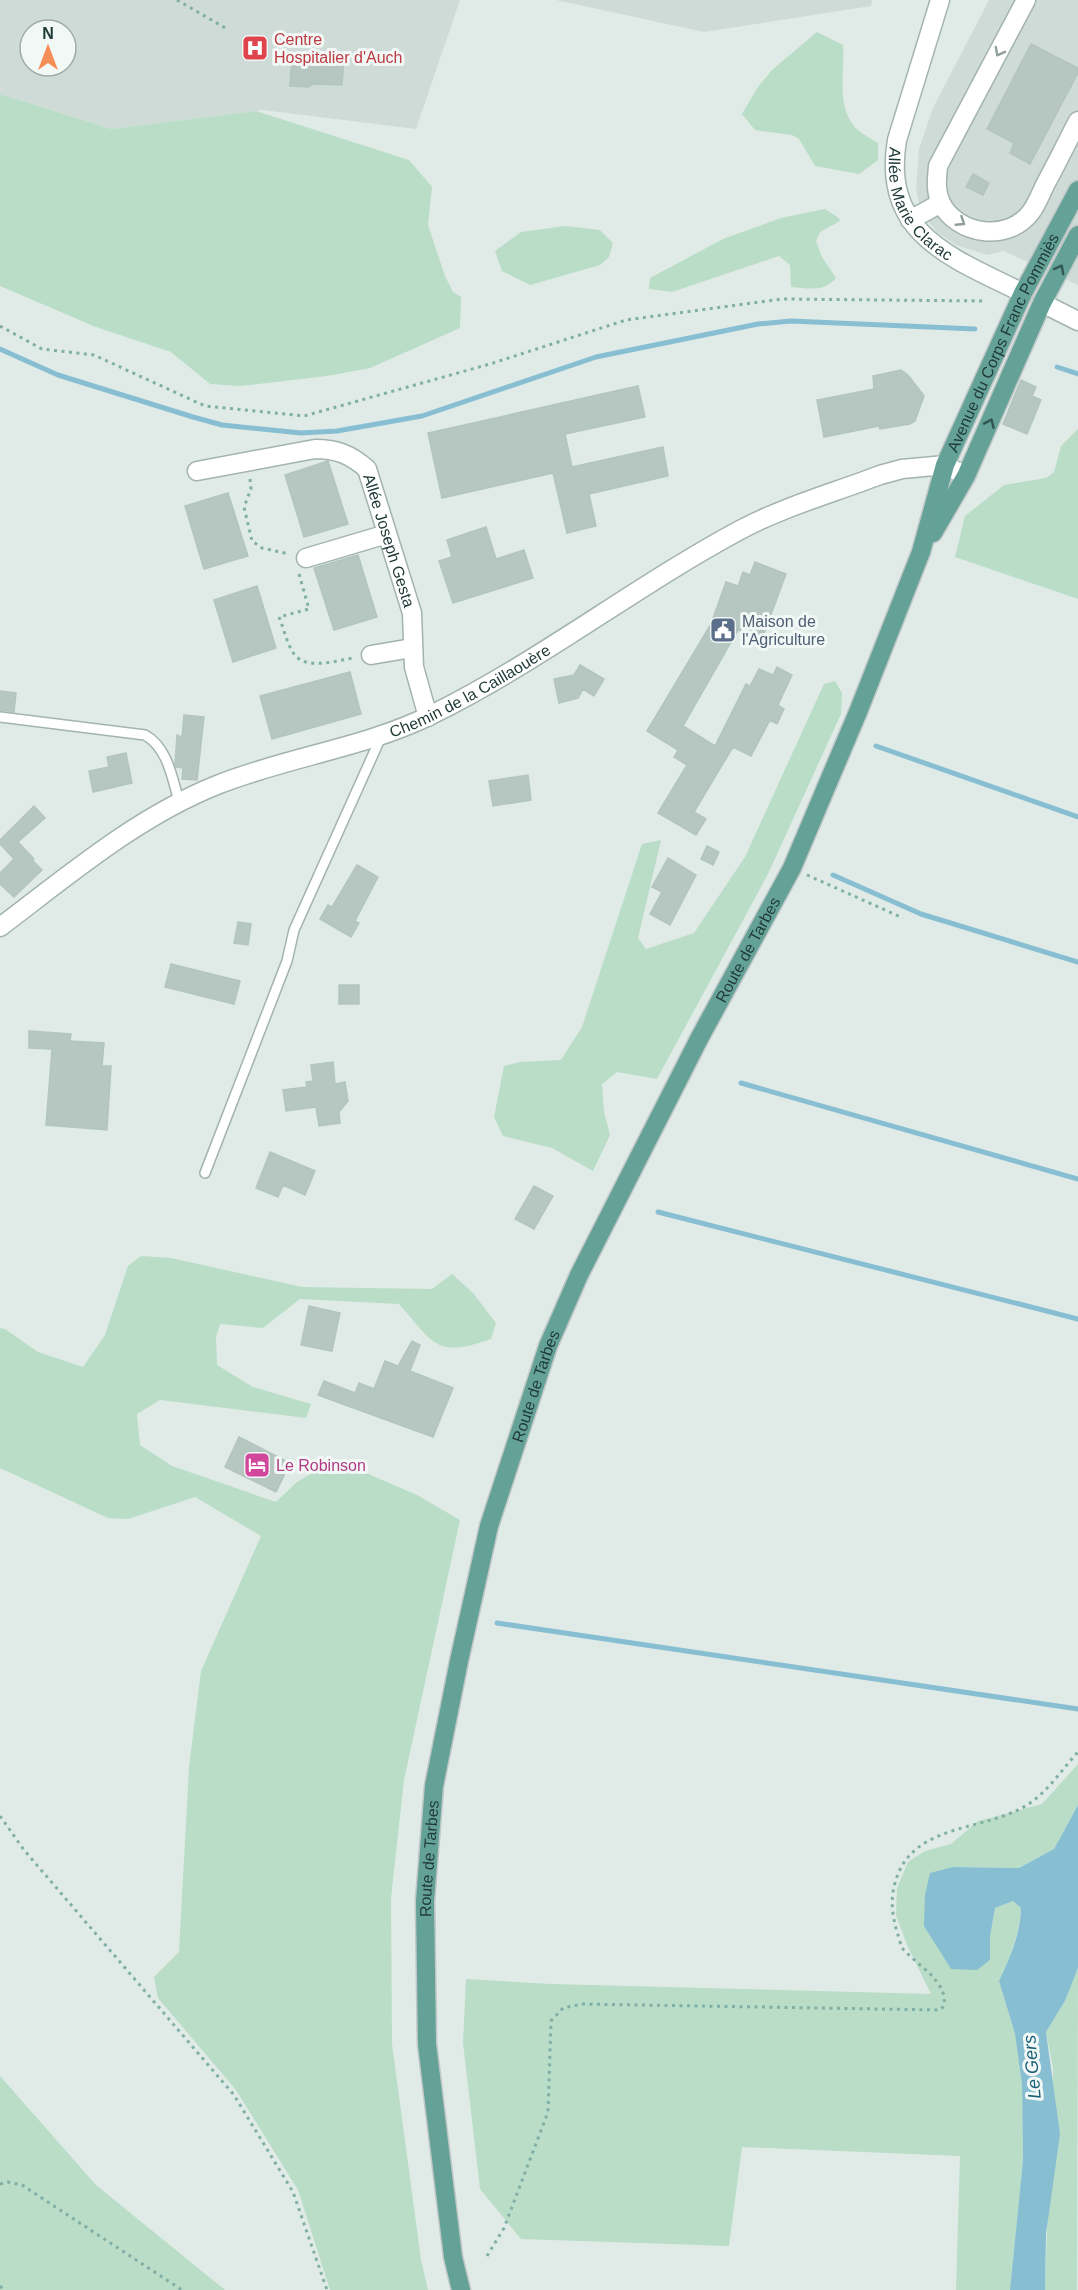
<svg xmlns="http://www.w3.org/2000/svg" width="1078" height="2290" font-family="Arial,sans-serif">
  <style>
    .built { fill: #cfdbd7; fill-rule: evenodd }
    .green { fill: #b9ddc6 }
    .water { fill: #87bed2 }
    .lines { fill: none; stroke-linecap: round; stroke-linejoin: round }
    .stream { stroke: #87bed2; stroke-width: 5 }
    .building { fill: #b6c6c1; stroke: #b3c5bf; stroke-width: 1.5 }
    .lane-casing { stroke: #a3b3b0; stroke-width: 12 }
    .street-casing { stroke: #a3b3b0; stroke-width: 21 }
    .primary-casing { stroke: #c1c8c7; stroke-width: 21 }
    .path { stroke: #80afa6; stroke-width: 3; stroke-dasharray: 3 4.5; stroke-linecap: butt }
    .lane { stroke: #fff; stroke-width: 9 }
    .street { stroke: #fff; stroke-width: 18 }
    .primary { stroke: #64a298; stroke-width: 18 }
    .oneway { stroke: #909e9c }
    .oneway2 { stroke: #325650 }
    .labels { text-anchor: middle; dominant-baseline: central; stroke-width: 6; stroke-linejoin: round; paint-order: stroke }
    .health-label { font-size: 16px; fill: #be3a42; stroke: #f1f8f5; text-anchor: start }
    .street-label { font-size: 16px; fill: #213c38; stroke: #f1f8f5 }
    .service-label { font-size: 16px; fill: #4e5e75; stroke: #f1f8f5; text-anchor: start }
    .hotel-label { font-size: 16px; fill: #b23c85; stroke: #f1f8f5; text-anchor: start }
    .water-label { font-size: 18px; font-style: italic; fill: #1a5f79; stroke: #f1f8f5 }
  </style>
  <rect width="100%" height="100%" fill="#e0ebe8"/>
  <path class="built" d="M 0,0 L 460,0 L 416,129 L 263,110 L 111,129 L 0,94 ZM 30,30 L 66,30 L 66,66 L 30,66 Z
    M 556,0 L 872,0 L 871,6 L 704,32 Z
    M 989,0 L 1078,0 L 1078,285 L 1004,251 L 987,255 L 956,245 L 937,232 L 927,220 L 919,203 L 916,188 L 919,149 L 933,108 Z"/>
  <path class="green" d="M 817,32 L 843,45 C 845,72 836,103 854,126 C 860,133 870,138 878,143 L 878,160 L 859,174 L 815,166 L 799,139 L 792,135 L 755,130 L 742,114 L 758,87 L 772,70 Z
    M 0,94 L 111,129 L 256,111 L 409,160 L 432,187 L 428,225 L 445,276 L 453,292 L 461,297 L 460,328 L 370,368 L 327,376 L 240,386 L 210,384 L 171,352 L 96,327 L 0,286 Z
    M 825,209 L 839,218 L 840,221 L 820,232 L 816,241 L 822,257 L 836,278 C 824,293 808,288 791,287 L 790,265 L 779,256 L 672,292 L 649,289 L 650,278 L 723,239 L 781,218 Z
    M 565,226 L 600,230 L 613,243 L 609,257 L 600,265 L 530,285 L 502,271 L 495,251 L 521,232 Z
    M 1078,429 L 1078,599 L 955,557 L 965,516 L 1004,485 L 1046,478 L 1054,472 L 1061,446 Z
    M 835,681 L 842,693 L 841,714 L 768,874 L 657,1079 L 617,1072 L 602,1084 L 604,1112 L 610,1135 L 593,1171 L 552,1148 L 503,1136 L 494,1117 L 504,1066 L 520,1062 L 561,1060 L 582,1027 L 642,844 L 661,840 L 638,938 L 646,949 L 694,933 L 745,857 L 824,684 Z
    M 141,1256 L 171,1258 L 302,1287 L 432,1289 L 452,1274 L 473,1293 L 496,1323 L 491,1339 C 435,1359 434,1343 399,1304 L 300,1299 L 263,1328 L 220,1324 L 216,1337 L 217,1365 L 253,1387 L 311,1404 L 306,1418 L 160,1400 L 137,1414 L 140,1445 L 172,1466 L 276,1502 L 297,1482 L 317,1470 L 359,1470 L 417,1495 L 460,1520 L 404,1780 L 391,1898 L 392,2044 L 421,2260 L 428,2290 L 330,2290 L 298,2190 L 236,2090 L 158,1998 L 154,1977 L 179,1952 L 189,1767 L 201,1671 L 261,1536 L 195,1497 L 128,1519 L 108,1518 L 0,1468 L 0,1328 L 5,1329 L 38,1352 L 83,1367 L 105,1335 L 128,1266 Z
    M 1078,1764 L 1078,1805 L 1054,1849 L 1019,1868 L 953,1867 L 940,1950 L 951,1969 L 990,1961 L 990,1937 L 995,1908 L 1013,1901 L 1021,1908 C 1019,1935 1010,1957 999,1981 L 1015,2034 L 1022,2085 L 1023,2160 L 1010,2290 L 956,2290 L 960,2156 L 742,2147 L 729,2246 L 521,2239 L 480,2189 L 463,2043 L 466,1979 L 551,1984 L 931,1994 L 907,1945 L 896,1915 L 897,1888 L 908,1862 L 925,1851 L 951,1844 L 978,1821 L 1042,1804 Z
    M 1078,1968 L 1077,2290 L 1045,2290 L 1053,2068 L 1046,2032 L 1065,2001 Z
    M 0,2076 L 96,2185 L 225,2290 L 0,2290 Z"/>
  <path class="water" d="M 1078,1805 L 1078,1968 L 1065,2001 L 1046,2032 L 1060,2134 L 1046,2234 L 1045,2290 L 1010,2290 L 1023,2160 L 1022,2085 L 1015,2034 L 999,1981 C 1010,1957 1020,1935 1021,1908 L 1013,1901 L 995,1908 L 990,1937 L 990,1960 L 977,1970 L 951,1969 L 924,1926 L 925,1895 L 930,1873 L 953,1867 L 1019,1868 L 1054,1849 Z"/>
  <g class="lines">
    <path class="stream" d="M 0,349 L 58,375 L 193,417 L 222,425 L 301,433 L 337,431 L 422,416 L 596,357 L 758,324 L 791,321 L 975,329
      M 1057,367 L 1078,374
      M 876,746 L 1078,817
      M 833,875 L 921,914 L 1078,962
      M 741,1083 L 1078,1179
      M 658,1212 L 1078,1319
      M 497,1623 L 1078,1709"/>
  </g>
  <path class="building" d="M 1031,44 L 1078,68 L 1078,73 L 1030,164 L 1010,153 L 1014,143 L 987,129 Z
    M 292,55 L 344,57 L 342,85 L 312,84 L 309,87 L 290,86 Z
    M 973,174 L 989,183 L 983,195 L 966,187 Z
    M 901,370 L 908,375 L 924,396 L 915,421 L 910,424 L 880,429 L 879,426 L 824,437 L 817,400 L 874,389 L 873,376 Z
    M 1021,380 L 1036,387 L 1032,396 L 1041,400 L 1027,434 L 1003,424 Z
    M 638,386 L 645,417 L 565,434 L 572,467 L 663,447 L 668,476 L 589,494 L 596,526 L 567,533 L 553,473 L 442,498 L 428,433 Z
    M 328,461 L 348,524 L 304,537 L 285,475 Z
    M 228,493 L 248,556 L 204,569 L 185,506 Z
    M 486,527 L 496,559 L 524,550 L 533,578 L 453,603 L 439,561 L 452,557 L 447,540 Z
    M 358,555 L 377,617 L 334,630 L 314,568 Z
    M 755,562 L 786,574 L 762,639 L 738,630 L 683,726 L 715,746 L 746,684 L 750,686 L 759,669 L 773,675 L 777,667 L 792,675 L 778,705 L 784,709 L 777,724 L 770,720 L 751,756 L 733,747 L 694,812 L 706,819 L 696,835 L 658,813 L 687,765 L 674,757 L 678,750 L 647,731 L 711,624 L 726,582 L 738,586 L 743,572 L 750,575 Z
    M 257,586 L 276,648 L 233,662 L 214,600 Z
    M 580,665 L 604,679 L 594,696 L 583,689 L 578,698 L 559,703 L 554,679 L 574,675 Z
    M 350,672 L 361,714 L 272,739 L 260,696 Z
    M 0,691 L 16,693 L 14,712 L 0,710 Z
    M 184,715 L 204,717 L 197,780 L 182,779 L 183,768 L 176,767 L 175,765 L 177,735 L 182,737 Z
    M 126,753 L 132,783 L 93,792 L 89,771 L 109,767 L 107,757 Z
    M 528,775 L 531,800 L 493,806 L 489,781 Z
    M 34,806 L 45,818 L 18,842 L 34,859 L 32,860 L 42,870 L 14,897 L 0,884 L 0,873 L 14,859 L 0,844 L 0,840 Z
    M 707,846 L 719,852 L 713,865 L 701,859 Z
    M 668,858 L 696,875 L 670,925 L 650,914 L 662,892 L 652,887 Z
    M 357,865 L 378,877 L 355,921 L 359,923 L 351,937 L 320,919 L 328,905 L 332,907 Z
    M 238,922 L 251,924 L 248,945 L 234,943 Z
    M 171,964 L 240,981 L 234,1004 L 165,987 Z
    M 339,985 L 359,985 L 359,1004 L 339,1004 Z
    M 29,1031 L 71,1034 L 70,1041 L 104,1043 L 102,1066 L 111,1066 L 107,1130 L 46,1125 L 52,1049 L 29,1048 Z
    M 333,1062 L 335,1084 L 345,1082 L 348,1101 L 339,1112 L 340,1123 L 319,1126 L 316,1107 L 286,1111 L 283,1090 L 307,1087 L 306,1082 L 313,1081 L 311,1065 Z
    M 270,1152 L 315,1171 L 305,1195 L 283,1185 L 278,1197 L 256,1188 Z
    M 534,1186 L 553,1196 L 534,1229 L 515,1219 Z
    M 309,1306 L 340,1313 L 332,1351 L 301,1345 Z
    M 412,1341 L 420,1345 L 410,1371 L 453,1388 L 433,1437 L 318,1395 L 324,1381 L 355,1393 L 359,1383 L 374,1389 L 385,1361 L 398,1366 Z
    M 239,1437 L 290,1463 L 276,1492 L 225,1467 Z"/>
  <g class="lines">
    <defs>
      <path id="lane" d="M 0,717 L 145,735 C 168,748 172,778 179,801
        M 205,1173 L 287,961 L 294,930 L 381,737"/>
      <g id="street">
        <path id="s1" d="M 940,0 L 897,140 C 881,235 953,258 1023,293"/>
        <path d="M 1026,0 L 938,166 C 937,178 935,191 941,203 C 957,235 1008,243 1031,212 C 1037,204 1041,193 1046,183 C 1057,163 1067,142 1078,121"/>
        <path d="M 910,220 L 941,203"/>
        <path d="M 1042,303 L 1078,321"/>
        <path id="s2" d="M 197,471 L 315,449 C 336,449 350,454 367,469 L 412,613 L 414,667 L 428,717"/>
        <path d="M 306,558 L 387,534"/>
        <path d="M 371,655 L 412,648"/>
        <path id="s3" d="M 0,927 C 69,875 137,817 217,785 C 287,757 364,748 431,715 C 539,662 634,587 740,530 C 783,507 833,493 880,475 L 902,469 L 945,465 L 966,476"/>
      </g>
      <g id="primary">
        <path d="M 933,533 L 966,476 L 1042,303 L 1078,235"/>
        <path id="s4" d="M 461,2290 L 453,2257 L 427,2044 L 425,1901 L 434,1786 L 459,1661 L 489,1526 L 548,1346 L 579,1275 L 700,1037 L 792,868 L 858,712 L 921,552 L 945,465 L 1023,293 L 1078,190"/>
      </g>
    </defs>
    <use href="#lane" class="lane-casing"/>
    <use href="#street" class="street-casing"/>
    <use href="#primary" class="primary-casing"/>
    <path class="path" d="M 177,0 L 227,29
      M 0,326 L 42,349 L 94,355 L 205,406 L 304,416 L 490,364 L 626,320 L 782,299 L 985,301
      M 250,479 L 251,489 L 244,507 L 252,541 L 262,548 L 289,554
      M 299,574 L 309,609 L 279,617 C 284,629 287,644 294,654 C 306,671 338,660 354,658
      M 807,875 L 903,918
      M 0,1816 L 24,1850 L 234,2095 L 293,2192 L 327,2290
      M 0,2184 L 8,2182 L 22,2185 L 182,2290
      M 487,2256 L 504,2228 L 548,2112 L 551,2021 L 563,2008 L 582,2004 L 940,2010 L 944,2006 C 948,1981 918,1966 903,1949 C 900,1944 899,1937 897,1932 C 891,1911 890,1894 898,1874 C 920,1820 994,1832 1034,1800 C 1051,1787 1064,1767 1078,1752
      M 0,2286 L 4,2290"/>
    <use href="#lane" class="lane"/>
    <use href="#street" class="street"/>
    <use href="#primary" class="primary"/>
  </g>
  <defs><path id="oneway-chevron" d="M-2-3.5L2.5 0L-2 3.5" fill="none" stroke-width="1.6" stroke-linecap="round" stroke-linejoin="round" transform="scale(1.5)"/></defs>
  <g class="oneway">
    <use href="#oneway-chevron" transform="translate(999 52) rotate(118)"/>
    <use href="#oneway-chevron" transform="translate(961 222) rotate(33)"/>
  </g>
  <g class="oneway2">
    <use href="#oneway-chevron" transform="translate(1060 269) rotate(-62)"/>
    <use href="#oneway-chevron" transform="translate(990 423) rotate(-66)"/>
  </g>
  <defs>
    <symbol id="hospital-square" viewBox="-11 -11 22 22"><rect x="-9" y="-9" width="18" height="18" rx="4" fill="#e0444e" stroke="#f1f8f5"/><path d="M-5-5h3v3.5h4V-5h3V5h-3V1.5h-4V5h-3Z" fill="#fff"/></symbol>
    <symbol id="civic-square" viewBox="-11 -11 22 22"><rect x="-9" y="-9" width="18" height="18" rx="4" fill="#5c6f8a" stroke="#f1f8f5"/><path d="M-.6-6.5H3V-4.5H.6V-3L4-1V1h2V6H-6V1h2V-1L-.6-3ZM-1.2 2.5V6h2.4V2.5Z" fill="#fff"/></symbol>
    <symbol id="hotel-square" viewBox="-11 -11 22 22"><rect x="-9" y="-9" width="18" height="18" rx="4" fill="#d1479c" stroke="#f1f8f5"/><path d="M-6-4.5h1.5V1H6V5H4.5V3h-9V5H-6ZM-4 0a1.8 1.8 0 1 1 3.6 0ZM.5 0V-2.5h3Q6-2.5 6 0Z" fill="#fff"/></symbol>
  </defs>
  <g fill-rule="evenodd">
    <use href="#hospital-square" x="240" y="33" width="30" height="30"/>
    <use href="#civic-square" x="708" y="615" width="30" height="30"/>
    <use href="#hotel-square" x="242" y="1450" width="30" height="30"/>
  </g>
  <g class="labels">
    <g class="health-label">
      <text x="274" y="39">Centre<tspan x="274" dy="18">Hospitalier d'Auch</tspan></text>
    </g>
    <g class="street-label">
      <text stroke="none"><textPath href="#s1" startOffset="219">Allée Marie Clarac</textPath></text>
      <text stroke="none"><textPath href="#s4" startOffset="2066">Avenue du Corps Franc Pommiès</textPath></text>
      <text stroke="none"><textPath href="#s2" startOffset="252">Allée Joseph Gesta</textPath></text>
      <text stroke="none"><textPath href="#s3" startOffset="531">Chemin de la Caillaouère</textPath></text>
      <text stroke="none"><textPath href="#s4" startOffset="1406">Route de Tarbes</textPath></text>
      <text stroke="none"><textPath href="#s4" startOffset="920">Route de Tarbes</textPath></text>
      <text stroke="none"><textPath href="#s4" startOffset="434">Route de Tarbes</textPath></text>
    </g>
    <g class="service-label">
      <text x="742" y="621">Maison de<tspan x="742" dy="18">l'Agriculture</tspan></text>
    </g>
    <g class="hotel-label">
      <text x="276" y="1465">Le Robinson</text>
    </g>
    <g class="water-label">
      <text transform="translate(1032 2067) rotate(-95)">Le Gers</text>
    </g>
  </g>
  <g transform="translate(48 48)"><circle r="28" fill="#f1f8f5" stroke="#9eada9" stroke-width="1.5"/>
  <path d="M0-4.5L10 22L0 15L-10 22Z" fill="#f48d56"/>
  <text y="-9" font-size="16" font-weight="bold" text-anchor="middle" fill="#213c38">N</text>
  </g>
</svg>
